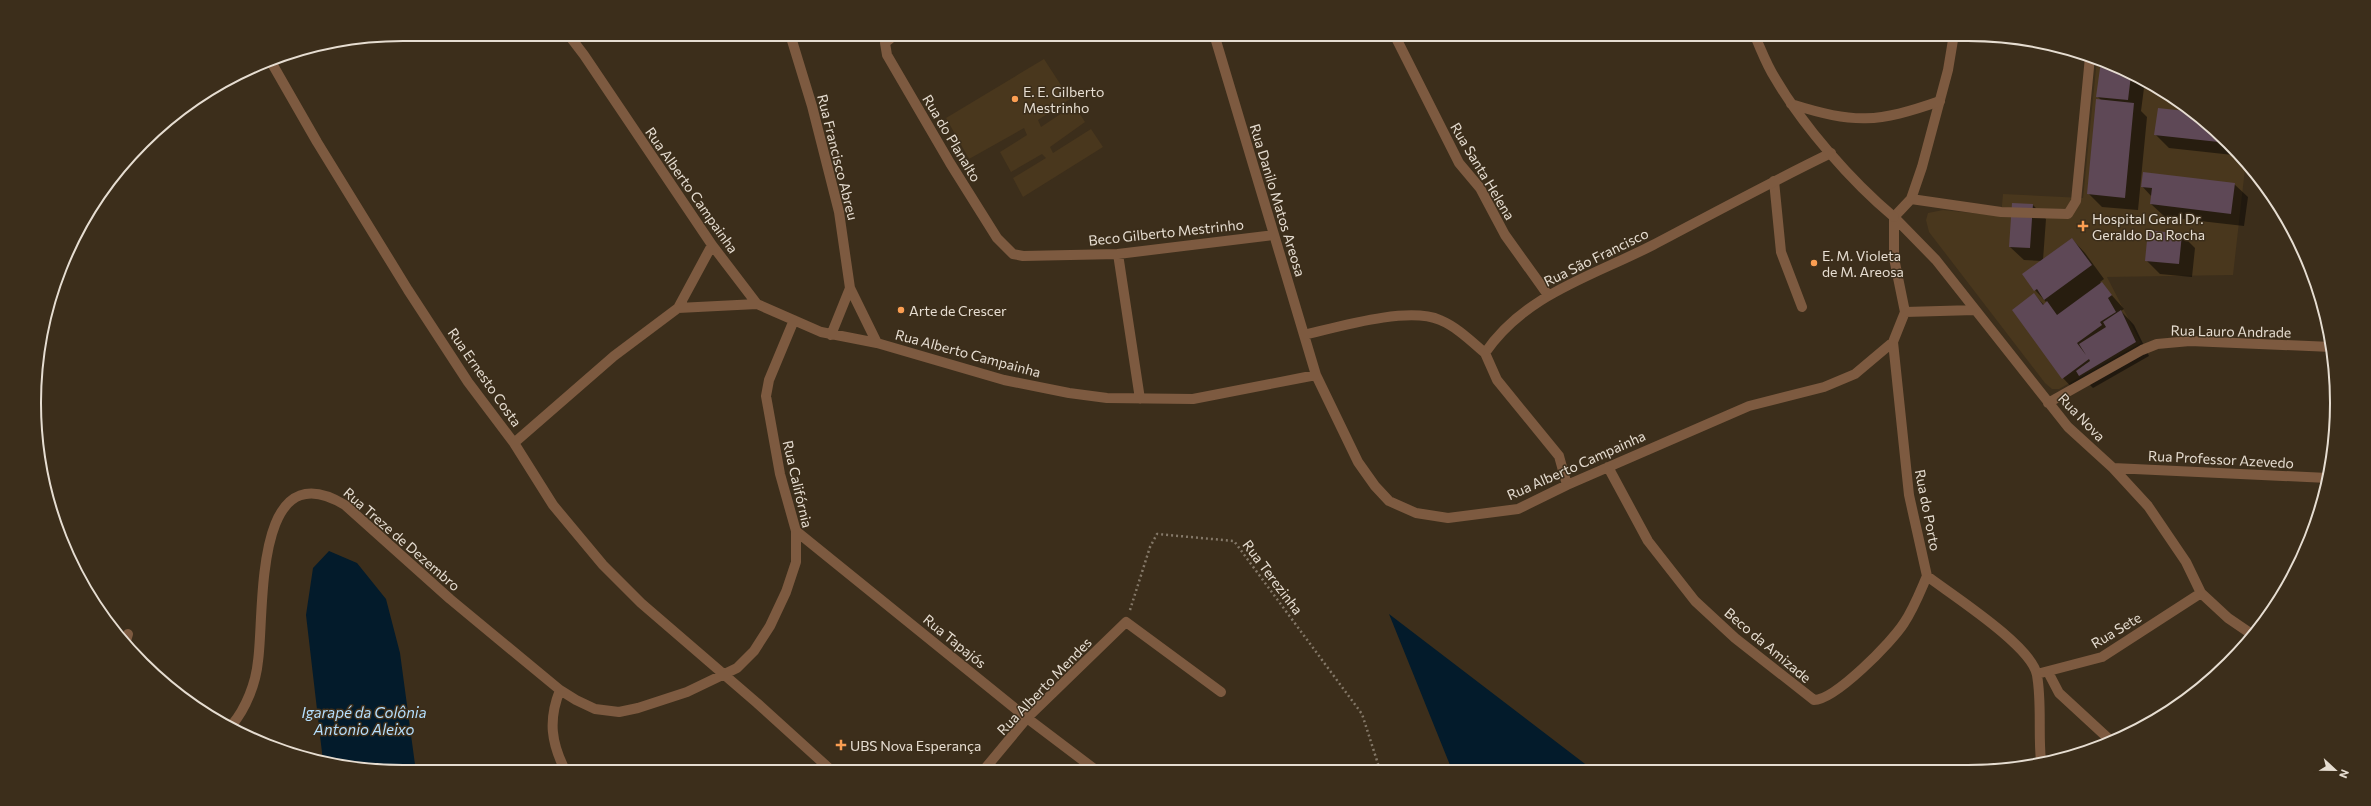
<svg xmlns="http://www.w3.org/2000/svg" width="2371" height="806" font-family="Commissioner,sans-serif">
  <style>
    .built { fill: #49371d }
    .water { fill: #031b2b }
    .shadow { fill: #0007 }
    .building { fill: #5e4856 }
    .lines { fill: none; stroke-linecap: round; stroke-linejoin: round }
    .path { stroke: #847868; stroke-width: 2.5; stroke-dasharray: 2 3; stroke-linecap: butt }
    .service { stroke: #7d5a40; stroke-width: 10 }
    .minor { stroke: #7d5a40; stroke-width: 10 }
    .tertiary { stroke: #7d5a40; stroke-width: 10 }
    .poi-dot { fill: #fb9e52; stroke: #3c2e1b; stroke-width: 1.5 }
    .labels { text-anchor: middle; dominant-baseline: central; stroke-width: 3; stroke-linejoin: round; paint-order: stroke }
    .poi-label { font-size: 14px; fill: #e6ddd1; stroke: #3c2e1b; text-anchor: start }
    .street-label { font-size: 14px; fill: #e6ddd1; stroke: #3c2e1b }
    .water-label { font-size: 15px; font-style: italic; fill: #b5dffe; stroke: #3c2e1b }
    .rim { fill: none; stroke: #e6ddd1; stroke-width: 2 }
  </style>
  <rect width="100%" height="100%" fill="#3c2e1b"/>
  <path class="built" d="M 1044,59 L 1070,99 L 1038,120 L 1041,127 L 1074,105 L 1085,122 L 1050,147 L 1053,153 L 1091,129 L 1103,147 L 1023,197 L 1013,178 L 1046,158 L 1042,154 L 1011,172 L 1000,152 L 1027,135 L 1024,128 L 969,159 L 946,118 Z
    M 2097,59 L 2131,72 L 2192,110 L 2246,160 L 2233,275 L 2107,277 L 2141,343 L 2059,389 L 2052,389 L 2045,383 L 1929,232 L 1926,220 L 1928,213 L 1943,210 L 2001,216 L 2003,194 L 2083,198 Z"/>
  <path class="water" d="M 329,551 L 357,563 L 386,599 L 400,653 L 416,772 L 323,761 L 306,615 L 313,568 Z
    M 1389,614 L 1593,770 L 1452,770 Z"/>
  <path class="shadow" d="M 2102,61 L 2131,72 L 2151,85 L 2151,89 L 2144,88 L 2141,111 L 2147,117 L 2138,210 L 2102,207 L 2088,193 L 2102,101 L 2097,96 Z
    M 2196,113 L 2242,156 L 2169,148 L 2156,135 Z
    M 2234,184 L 2248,197 L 2244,226 L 2165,217 L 2151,204 L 2152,197 L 2141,185 Z
    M 2033,205 L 2046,219 L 2043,260 L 2072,239 L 2085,253 L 2104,279 L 2100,282 L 2124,309 L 2121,311 L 2134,325 L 2149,356 L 2093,388 L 2088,383 L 2076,392 L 2063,378 L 2034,294 L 2044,305 L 2047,303 L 2035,290 L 2042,261 L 2024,260 L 2010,247 Z
    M 2182,235 L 2195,248 L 2192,277 L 2160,274 L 2147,261 Z"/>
  <path class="building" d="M 2101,61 L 2138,76 L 2131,75 L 2128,100 L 2096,97 Z
    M 2096,99 L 2134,103 L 2125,198 L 2087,194 Z
    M 2158,108 L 2195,112 L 2228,143 L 2154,135 Z
    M 2143,172 L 2235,183 L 2231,214 L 2150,204 L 2152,188 L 2141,187 Z
    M 2012,203 L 2033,204 L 2030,248 L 2009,247 Z
    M 2148,230 L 2182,234 L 2179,264 L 2145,261 Z
    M 2072,238 L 2092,265 L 2044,300 L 2037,289 L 2034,291 L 2022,274 Z
    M 2102,282 L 2112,295 L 2108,298 L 2116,312 L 2100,322 L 2102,325 L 2077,343 L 2086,355 L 2079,344 L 2106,327 L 2103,322 L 2121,310 L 2136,342 L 2079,376 L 2076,371 L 2090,361 L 2089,359 L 2062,379 L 2012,310 L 2034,293 L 2043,305 L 2047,301 L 2057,315 Z"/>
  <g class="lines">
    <path class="path" d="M 1130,610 L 1150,547 L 1157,534 L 1234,541 L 1362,714 L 1380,770"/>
    <path class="service" d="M 1774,181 L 1781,252 L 1802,307"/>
    <path class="minor" d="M 568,34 L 584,55 L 712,245 L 757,304 L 821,332 L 877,343 L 1004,380 L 1069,393 L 1107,398 L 1193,399 L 1316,375 L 1358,462 L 1375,486 L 1389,501 L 1416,513 L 1448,518 L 1518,509 L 1567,485 L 1749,406 L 1824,387 L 1855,374 L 1893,342
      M 790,34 L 812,106 L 839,212 L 850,288 L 877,343
      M 896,34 L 885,43 L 887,55 L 950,163 L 997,238 L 1013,254 L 1023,256 L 1118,254 L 1274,235
      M 1214,34 L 1316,375
      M 1394,34 L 1459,163 L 1480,188 L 1505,235 L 1548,295
      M 270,60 L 317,142 L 408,290 L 468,382 L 514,443 L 553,505 L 603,565 L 641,603 L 757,703 L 832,771
      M 1911,199 L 2001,212 L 2068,214 L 2076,201 L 2090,57
      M 1894,217 L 1894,258 L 1905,312 L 1893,342 L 1909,495 L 1927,576 C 1952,595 2032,646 2037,675 C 2042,704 2038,733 2041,761
      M 1894,217 L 1936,260 L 2068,427 L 2113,468 L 2148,506 L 2186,562 L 2201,593 L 2228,618 L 2250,633
      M 1894,217 L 1911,199 L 1922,167 L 1948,70 L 1954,34
      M 1118,254 L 1140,399
      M 678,308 L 757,304
      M 1905,312 L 1975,310
      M 831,335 L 850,288
      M 1304,335 C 1338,327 1408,306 1440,320 C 1457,327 1471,341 1485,353
      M 2048,403 L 2142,350 L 2157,344 L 2190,341 L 2332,347
      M 514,443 L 614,356 L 678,308 L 712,245
      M 1608,467 L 1648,541 L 1695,601 L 1735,638 L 1814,700 C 1835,700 1892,642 1904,623 C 1914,608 1920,592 1927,576
      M 2113,468 L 2328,478
      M 1567,485 L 1559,456 L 1497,380 L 1485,353 C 1525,294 1593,276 1653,245 C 1712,214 1771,182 1831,153
      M 796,531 L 1027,718 L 1097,771
      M 125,644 L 128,634
      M 2048,672 L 2059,693 L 2110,740
      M 2037,674 L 2102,657 L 2201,593
      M 560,690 C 548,720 551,743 566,772
      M 232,725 C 246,708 256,683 258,661 C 265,613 252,449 345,505 L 450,599 L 560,690 L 576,700 L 595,709 L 619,712 L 638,708 L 687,692 L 737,668 L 754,651 L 770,626 L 786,592 L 796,562 L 796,531 L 780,474 L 766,396 L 769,380 L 794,320
      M 983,771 L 1027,718 L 1126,622 L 1221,692"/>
    <path class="tertiary" d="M 1754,34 C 1761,49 1766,64 1775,78 C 1803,126 1851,181 1894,217
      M 1791,104 C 1855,124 1877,123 1940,101"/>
  </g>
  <g class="poi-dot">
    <circle cx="1015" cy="99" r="4"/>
    <path d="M2081 220h4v4h4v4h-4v4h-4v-4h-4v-4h4z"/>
    <circle cx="1814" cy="263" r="4"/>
    <circle cx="901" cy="310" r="4"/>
    <path d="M839 739h4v4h4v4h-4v4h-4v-4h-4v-4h4z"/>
  </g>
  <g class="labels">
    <g class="poi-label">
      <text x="1023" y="91">E. E. Gilberto<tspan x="1023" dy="16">Mestrinho</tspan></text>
      <text x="2092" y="218">Hospital Geral Dr.<tspan x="2092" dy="16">Geraldo Da Rocha</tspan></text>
      <text x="1822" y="255">E. M. Violeta<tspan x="1822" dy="16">de M. Areosa</tspan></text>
      <text x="909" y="310">Arte de Crescer</text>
      <text x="850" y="745">UBS Nova Esperança</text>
    </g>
    <g class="street-label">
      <text transform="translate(952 138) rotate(59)">Rua do Planalto</text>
      <text transform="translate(838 157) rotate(76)">Rua Francisco Abreu</text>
      <text transform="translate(1483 171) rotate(59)">Rua Santa Helena</text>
      <text transform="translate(692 190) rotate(55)">Rua Alberto Campainha</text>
      <text transform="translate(1278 200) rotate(73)">Rua Danilo Matos Areosa</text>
      <text transform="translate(1166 232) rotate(-6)">Beco Gilberto Mestrinho</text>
      <text transform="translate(1596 257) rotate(-26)">Rua São Francisco</text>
      <text transform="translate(2231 331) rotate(1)">Rua Lauro Andrade</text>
      <text transform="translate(968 353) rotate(15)">Rua Alberto Campainha</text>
      <text transform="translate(485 377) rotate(55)">Rua Ernesto Costa</text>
      <text transform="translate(2082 417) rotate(46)">Rua Nova</text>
      <text transform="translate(2221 459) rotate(3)">Rua Professor Azevedo</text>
      <text transform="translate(1576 465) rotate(-24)">Rua Alberto Campainha</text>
      <text transform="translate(798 484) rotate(77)">Rua Califórnia</text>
      <text transform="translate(1928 510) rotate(79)">Rua do Porto</text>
      <text transform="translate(402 539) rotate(41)">Rua Treze de Dezembro</text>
      <text transform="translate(1273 577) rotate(53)">Rua Terezinha</text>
      <text transform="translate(2116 630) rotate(-31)">Rua Sete</text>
      <text transform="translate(955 641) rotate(39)">Rua Tapajós</text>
      <text transform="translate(1768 645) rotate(40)">Beco da Amizade</text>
      <text transform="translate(1044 686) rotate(-46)">Rua Alberto Mendes</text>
    </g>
    <g class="water-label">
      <text x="364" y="712">Igarapé da Colônia<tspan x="364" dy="17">Antonio Aleixo</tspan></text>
    </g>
  </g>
  <path d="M0 0H2371V806H0ZM403 41H1968A362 362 0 0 1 2330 403V403A362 362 0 0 1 1968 765H403A362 362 0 0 1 41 403V403A362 362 0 0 1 403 41Z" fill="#3c2e1b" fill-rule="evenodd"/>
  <path class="rim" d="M403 41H1968A362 362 0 0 1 2330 403V403A362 362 0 0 1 1968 765H403A362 362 0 0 1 41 403V403A362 362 0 0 1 403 41Z"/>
  <g transform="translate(2335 770) rotate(112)" stroke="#3c2e1b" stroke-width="3" paint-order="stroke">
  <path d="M0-3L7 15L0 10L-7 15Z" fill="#e6ddd1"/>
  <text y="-6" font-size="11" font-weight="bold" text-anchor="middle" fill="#e6ddd1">N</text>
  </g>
</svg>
